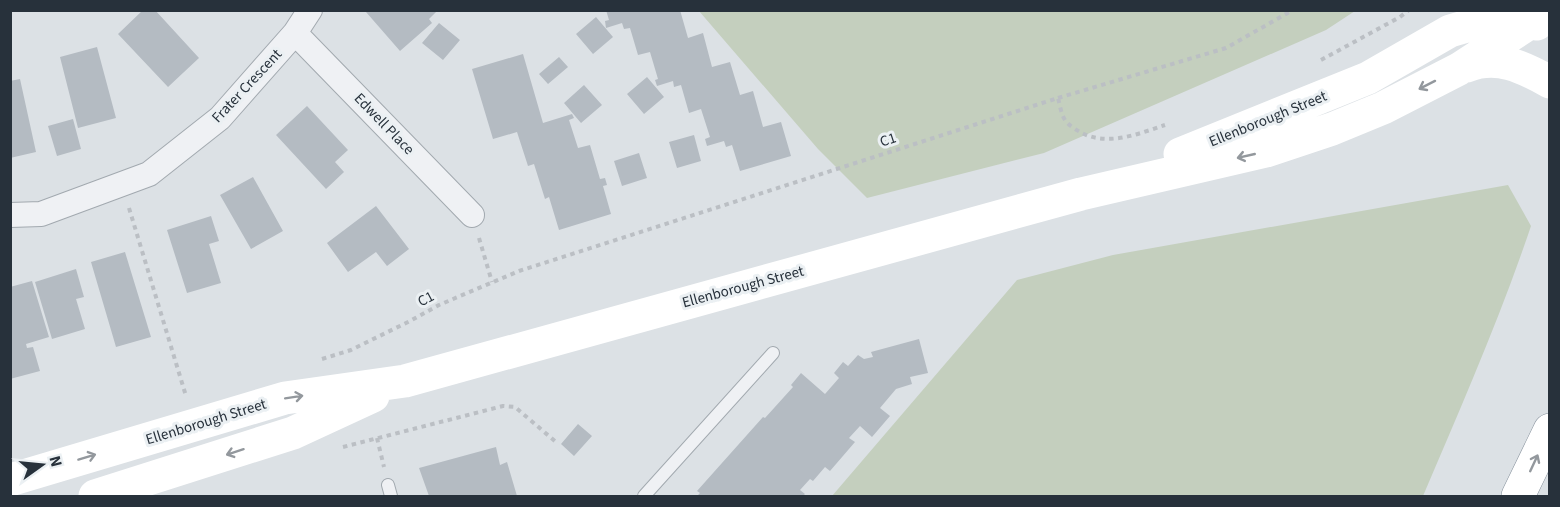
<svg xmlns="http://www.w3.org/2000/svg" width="1560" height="507" font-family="'Source Sans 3',sans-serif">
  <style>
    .green { fill: #c4cfbe }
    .building { fill: #b4bbc2 }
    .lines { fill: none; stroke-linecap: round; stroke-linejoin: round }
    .service-casing { stroke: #a2a9af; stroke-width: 14 }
    .minor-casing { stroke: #a2a9af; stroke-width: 26 }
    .trunk-casing { stroke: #85909b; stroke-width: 34 }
    .path { stroke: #bbbfc4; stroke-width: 4; stroke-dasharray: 4.5 4.5; stroke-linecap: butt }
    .service { stroke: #eff1f4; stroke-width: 12 }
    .minor { stroke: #eff1f4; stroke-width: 24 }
    .secondary { stroke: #fff; stroke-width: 33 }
    .trunk { stroke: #fff; stroke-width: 33 }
    .oneway { stroke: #93989d }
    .labels { text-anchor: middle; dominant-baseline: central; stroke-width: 6; stroke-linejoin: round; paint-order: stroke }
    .street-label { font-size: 15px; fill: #27313b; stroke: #ebf0f3 }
  </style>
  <rect width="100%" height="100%" fill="#dce1e5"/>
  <path class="green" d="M 699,11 L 1355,11 L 1326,30 L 1044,153 L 867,198 L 818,149 Z
    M 1508,185 L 1531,226 C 1500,318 1461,407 1423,496 L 832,496 L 1017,280 L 1113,255 Z"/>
  <path class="building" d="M 143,10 L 155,10 L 199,58 L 168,87 L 118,34 Z
    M 367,10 L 438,10 L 429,19 L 432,23 L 400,51 L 366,12 Z
    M 606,10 L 680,10 L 688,38 L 703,33 L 712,67 L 730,62 L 740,95 L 753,91 L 763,127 L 781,122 L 791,156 L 740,171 L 732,145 L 726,147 L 724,141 L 707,146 L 705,139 L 710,137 L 701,109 L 689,113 L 681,85 L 674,87 L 673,81 L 657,86 L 655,80 L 658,79 L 650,52 L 638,55 L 630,28 L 624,29 L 622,23 L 606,28 L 605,21 L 609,20 Z
    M 596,17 L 613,37 L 593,54 L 576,34 Z
    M 439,23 L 460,40 L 443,60 L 422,43 Z
    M 97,47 L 116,118 L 78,128 L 60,57 Z
    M 523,54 L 543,123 L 572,114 L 574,118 L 569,120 L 578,148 L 590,145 L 600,179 L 605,178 L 607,185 L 603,186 L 611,214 L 559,230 L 549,197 L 545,199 L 534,164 L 528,166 L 517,132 L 493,139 L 472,69 Z
    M 559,57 L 568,67 L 548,84 L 539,74 Z
    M 647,77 L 664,97 L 644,114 L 627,94 Z
    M 20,79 L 36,152 L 10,158 L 10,81 Z
    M 584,85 L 602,105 L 581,123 L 564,103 Z
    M 307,106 L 348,150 L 335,162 L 344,172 L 326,189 L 276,135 Z
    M 73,119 L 81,149 L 57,156 L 48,126 Z
    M 694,135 L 701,161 L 677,168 L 669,142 Z
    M 639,153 L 647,178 L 622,186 L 614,161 Z
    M 253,177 L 283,231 L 251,249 L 220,195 Z
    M 376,206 L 409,249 L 387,266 L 376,252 L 348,272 L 327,243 Z
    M 211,216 L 219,241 L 209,244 L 221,283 L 187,293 L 167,230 Z
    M 125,252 L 151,337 L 116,347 L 91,262 Z
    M 76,269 L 84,297 L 76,299 L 85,329 L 52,339 L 35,282 Z
    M 32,281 L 49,337 L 26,344 L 27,348 L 33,347 L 40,371 L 10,379 L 10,287 Z
    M 919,339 L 928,373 L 910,377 L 912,384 L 896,389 L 880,408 L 890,416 L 872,437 L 860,426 L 849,438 L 855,442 L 830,471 L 825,467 L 813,481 L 810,479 L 800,490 L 805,494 L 803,496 L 697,496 L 700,493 L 697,491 L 763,417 L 765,418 L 793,387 L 791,385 L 801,373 L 825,394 L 839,378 L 834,373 L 843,362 L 848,366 L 858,355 L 864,359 L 873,357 L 871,352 Z
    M 578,424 L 592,436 L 574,456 L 561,444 Z
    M 496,447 L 500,465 L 507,462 L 517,496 L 429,496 L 419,468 Z"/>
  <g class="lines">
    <defs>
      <path id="service" d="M 388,485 L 391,496
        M 644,496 L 773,353"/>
      <path id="minor" d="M 295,33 L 472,215
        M 10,215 L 41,214 L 149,174 L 220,118 L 295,33 L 310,10"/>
      <path id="trunk" d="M 1518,496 L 1550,430"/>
    </defs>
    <use href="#service" class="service-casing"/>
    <use href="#minor" class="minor-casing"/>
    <use href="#trunk" class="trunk-casing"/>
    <path class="path" d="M 1321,60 L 1400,17 L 1409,10
      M 1058,98 L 1226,48 L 1293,10
      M 129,208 L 186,396
      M 479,238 L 492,282
      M 322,359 L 351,350 L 410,321 L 439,305 L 519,271 L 1058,98 C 1060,105 1061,114 1065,120 C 1068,125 1075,129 1080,132 C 1107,147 1138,134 1165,125
      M 377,438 L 384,467
      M 343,447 L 503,406 L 515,407 L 556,442"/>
    <use href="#service" class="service"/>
    <use href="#minor" class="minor"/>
    <path class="secondary" d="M 1467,66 C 1497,54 1523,67 1550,82
      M 1180,154 L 1368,78 L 1450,31 L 1474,24 L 1501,20 L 1523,21 L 1537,24
      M 10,480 L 285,398 L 405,381 L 1081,194 L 1266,151 L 1332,129 L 1383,108 L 1459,69 L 1531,22
      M 95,496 L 293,433 L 373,396"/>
    <use href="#trunk" class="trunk"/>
  </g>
  <defs><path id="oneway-shaft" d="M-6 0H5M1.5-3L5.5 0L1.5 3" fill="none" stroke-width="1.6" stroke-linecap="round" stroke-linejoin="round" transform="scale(1.5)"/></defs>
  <g class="oneway">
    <use href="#oneway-shaft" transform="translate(1427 85) rotate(153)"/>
    <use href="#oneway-shaft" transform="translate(1246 156) rotate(167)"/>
    <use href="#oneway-shaft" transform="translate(294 397) rotate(-9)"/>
    <use href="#oneway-shaft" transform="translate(235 452) rotate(162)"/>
    <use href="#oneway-shaft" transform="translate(87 457) rotate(-17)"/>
    <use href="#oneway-shaft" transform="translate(1534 463) rotate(-65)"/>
  </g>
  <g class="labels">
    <g class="street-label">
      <text transform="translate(247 86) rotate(-47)">Frater Crescent</text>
      <text transform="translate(1268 119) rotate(-22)">Ellenborough Street</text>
      <text transform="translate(384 124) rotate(46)">Edwell Place</text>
      <text transform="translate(888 140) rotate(-18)">C1</text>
      <text transform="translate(743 287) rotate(-15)">Ellenborough Street</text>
      <text transform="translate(426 299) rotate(-28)">C1</text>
      <text transform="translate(206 422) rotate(-17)">Ellenborough Street</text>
    </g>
  </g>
  <rect width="1560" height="507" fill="none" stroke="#27313b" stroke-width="24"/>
  <g transform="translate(42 465) rotate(75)" stroke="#ebf0f3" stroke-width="4.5" paint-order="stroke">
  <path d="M0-4.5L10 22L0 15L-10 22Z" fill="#27313b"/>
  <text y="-9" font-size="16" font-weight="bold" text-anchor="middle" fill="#27313b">N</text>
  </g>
</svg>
